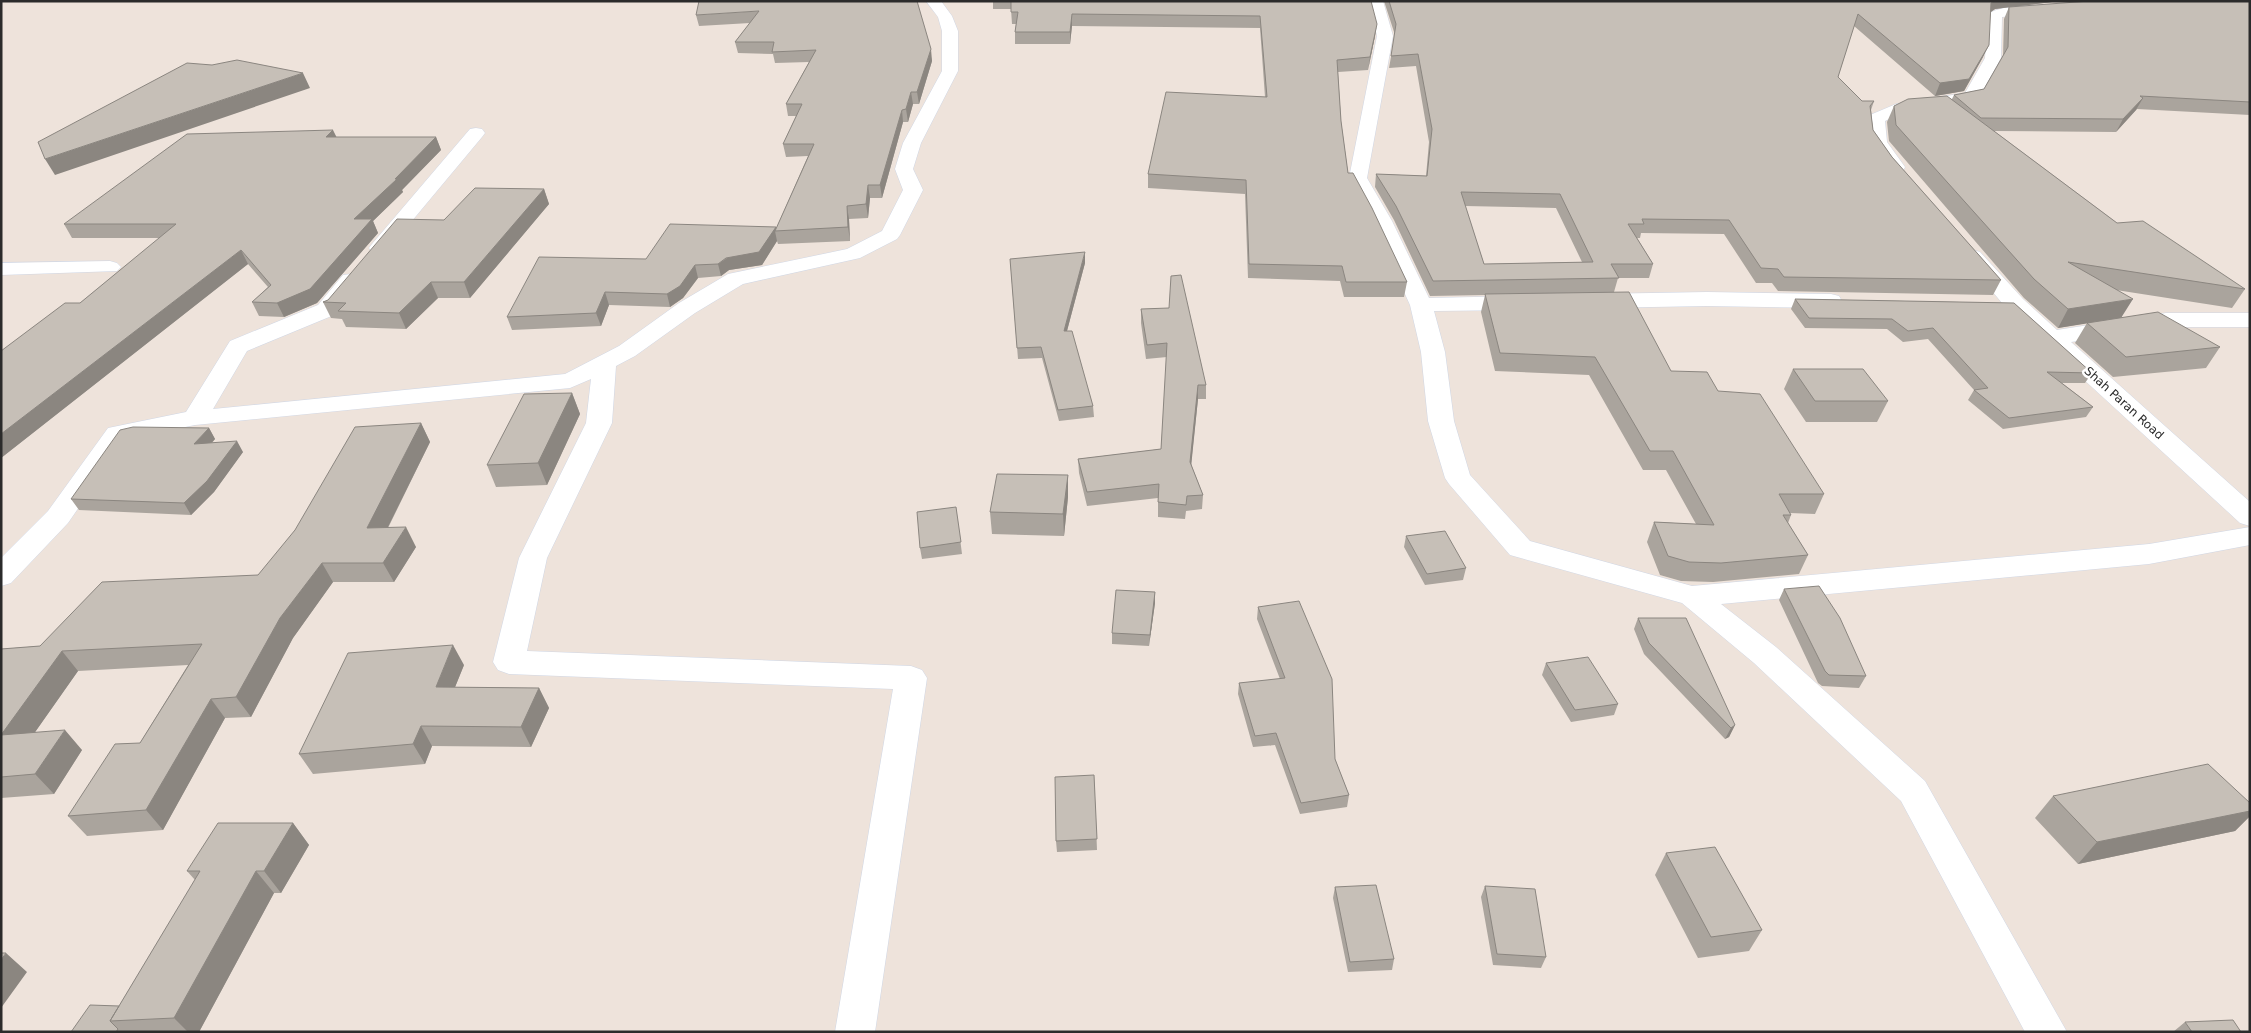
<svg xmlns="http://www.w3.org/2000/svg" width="2251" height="1033" font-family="'DejaVu Sans',sans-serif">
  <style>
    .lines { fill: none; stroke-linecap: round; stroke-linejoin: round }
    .street-casing { stroke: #d0d7e5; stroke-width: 1 }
    .street { fill: #fff; fill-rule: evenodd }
    .wall { fill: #aaa49d; fill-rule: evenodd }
    .shaded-wall { fill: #8b8680 }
    .building { fill: #c6bfb7; stroke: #8b8680; fill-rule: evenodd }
    .labels { text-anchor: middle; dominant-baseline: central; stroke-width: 5; stroke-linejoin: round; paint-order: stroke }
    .far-street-label { font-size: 12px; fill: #2b2b2b; stroke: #fff }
  </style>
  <rect width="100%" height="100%" fill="#eee3db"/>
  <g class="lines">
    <defs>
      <path id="street" d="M 926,1 L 941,1 L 952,16 L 958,31 L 958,71 L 921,143 L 913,169 L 923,190 L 900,235 L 897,239 L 860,258 L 743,284 L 695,313 L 635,356 L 616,366 L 612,423 L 547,558 L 527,651 L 911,666 L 922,670 L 927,678 L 875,1032 L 835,1032 L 893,689 L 509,674 L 498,670 L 493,662 L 519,558 L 586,423 L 591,379 L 570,388 L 195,425 L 126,439 L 68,523 L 11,583 L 1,586 L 1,558 L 48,511 L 108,428 L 186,412 L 230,341 L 318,305 L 343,275 L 351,274 L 359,275 L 362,280 L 334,315 L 247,351 L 213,409 L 565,374 L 619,346 L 679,303 L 728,274 L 847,249 L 882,231 L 903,190 L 895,169 L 903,143 L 942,71 L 942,31 L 938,17 Z
        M 1369,1 L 1383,1 L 1393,36 L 1367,178 L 1392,221 L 1429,298 L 1521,296 L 1529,298 L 1532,303 L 1529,308 L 1521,310 L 1434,311 L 1445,352 L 1454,421 L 1470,475 L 1530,541 L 1692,586 L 2149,544 L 2250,527 L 2250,545 L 2149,564 L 1721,604 L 1776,647 L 1925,781 L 2067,1032 L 2025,1032 L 1901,801 L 1754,663 L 1682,603 L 1510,555 L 1449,484 L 1445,478 L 1428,421 L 1421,352 L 1410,305 L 1372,221 L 1349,178 L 1377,36 Z
        M 2044,5 L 2051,9 L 2049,12 L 2002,17 L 2001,58 L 1977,101 L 1901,113 L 1885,121 L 1887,142 L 1905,167 L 1903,171 L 1889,171 C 1880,158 1858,132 1870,115 L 1896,104 L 1965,93 L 1985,58 L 1988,15 C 1996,5 2031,6 2044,5 Z
        M 476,128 L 482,129 L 485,133 L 482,137 L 386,252 L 379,254 L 372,252 L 369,248 L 372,244 L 470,129 Z
        M 1973,250 L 1980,252 L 2023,299 L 2057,330 L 2166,313 L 2250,313 L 2250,327 L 2166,327 L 2071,342 L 2250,502 L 2250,526 L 2240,523 L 2007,309 L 1963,256 L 1966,252 Z
        M 110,261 L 117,263 L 121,267 L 117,271 L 1,275 L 1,263 Z
        M 1707,292 L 1831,294 L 1839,296 L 1842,301 L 1839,306 L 1831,308 L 1707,306 L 1596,308 L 1588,306 L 1585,301 L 1588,296 L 1596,294 Z"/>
    </defs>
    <use href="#street" class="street-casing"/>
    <use href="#street" class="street"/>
  </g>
  <path class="wall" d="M 917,1 L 932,61 L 919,104 L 913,104 L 908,122 L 903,122 L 882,198 L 870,198 L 868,218 L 849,219 L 850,241 L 778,244 L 777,241 L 762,265 L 729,270 L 721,276 L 698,278 L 683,298 L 670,307 L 609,305 L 601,326 L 512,330 L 507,317 L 646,259 L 776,227 L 776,229 L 808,156 L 786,157 L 783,144 L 796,116 L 788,116 L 786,104 L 809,62 L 775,63 L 773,54 L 738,53 L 735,42 L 750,23 L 699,26 L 696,15 Z
    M 993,1 L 1371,1 L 1375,36 L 1368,70 L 1338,72 L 1341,121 L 1348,173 L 1407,282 L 1404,297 L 1344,297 L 1340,281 L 1248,278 L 1245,194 L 1148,188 L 1148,174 L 1265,97 L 1260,28 L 1072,26 L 1070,44 L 1015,44 L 1015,32 L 1016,24 L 1012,24 L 1011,9 L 993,9 Z
    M 1384,1 L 2060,1 L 2012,7 L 2250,1 L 2250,115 L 2137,109 L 2116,132 L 1994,131 L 2117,223 L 2245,289 L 2232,308 L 2116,290 L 2122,318 L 2220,347 L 2206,368 L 2113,377 L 2075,343 L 2087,323 L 2058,328 L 2024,298 L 1889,141 L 1887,122 L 1894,106 L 1952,99 L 1954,95 L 1984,89 L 2003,57 L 2004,19 L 2009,7 L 1995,9 L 1991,12 L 1983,57 L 1964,91 L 1935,96 L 1854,26 L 1838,77 L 1862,101 L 1874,101 L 1871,110 L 1873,130 L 1892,157 L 2001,280 L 1993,295 L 1778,291 L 1772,283 L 1756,283 L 1724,234 L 1641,233 L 1640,238 L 1637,238 L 1653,264 L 1649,278 L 1618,278 L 1614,292 L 1671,371 L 1718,391 L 1824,494 L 1815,514 L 1790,513 L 1791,515 L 1788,523 L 1808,555 L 1799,574 L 1713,582 L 1681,581 L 1660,575 L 1647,542 L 1654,522 L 1696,524 L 1666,470 L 1643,470 L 1589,375 L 1495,371 L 1481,312 L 1485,295 L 1430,296 L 1394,220 L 1375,187 L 1376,174 L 1426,176 L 1429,142 L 1416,66 L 1389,68 L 1395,35 ZM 1465,206 L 1556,208 L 1582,262 L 1484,264 Z
    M 336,137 L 436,137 L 441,150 L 402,190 L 403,192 L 373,221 L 378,233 L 317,303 L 284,317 L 259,316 L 252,302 L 268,287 L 248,264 L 1,458 L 1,351 L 80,303 L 160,238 L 72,238 L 64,224 Z
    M 544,189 L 549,204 L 470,298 L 438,298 L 406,329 L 346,327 L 342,319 L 331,318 L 323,302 L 328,300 L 444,220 Z
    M 1010,259 L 1085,263 L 1067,331 L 1093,406 L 1094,417 L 1059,421 L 1042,358 L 1018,359 Z
    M 1795,299 L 2014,303 L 2092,373 L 2085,383 L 2062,383 L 2093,407 L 2086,417 L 2003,429 L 1968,400 L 1974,390 L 1928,339 L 1903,342 L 1887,329 L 1805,328 L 1791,309 Z
    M 1141,309 L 1206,385 L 1206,399 L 1198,399 L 1191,464 L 1203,495 L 1202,509 L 1186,511 L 1185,519 L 1158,517 L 1158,498 L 1087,506 L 1079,473 L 1078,459 L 1161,449 L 1167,357 L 1146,359 L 1141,323 Z
    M 1793,369 L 1888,401 L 1877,422 L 1806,422 L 1784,389 Z
    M 572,393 L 580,414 L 547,485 L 496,487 L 487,465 Z
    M 421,423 L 430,442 L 388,528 L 416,547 L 394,582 L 333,582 L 293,638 L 251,717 L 225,718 L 163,830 L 87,836 L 68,816 L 140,743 L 188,665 L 78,671 L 35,732 L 82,750 L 54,794 L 1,798 L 1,649 L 40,646 L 258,575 Z
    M 209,428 L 215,439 L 212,443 L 243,452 L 214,492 L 191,515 L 79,510 L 71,499 Z
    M 1068,475 L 1068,497 L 1064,536 L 992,534 L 990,512 Z
    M 956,507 L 962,554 L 922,559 L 920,548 Z
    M 1406,536 L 1466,568 L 1463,580 L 1425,585 L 1404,547 Z
    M 1784,589 L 1866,676 L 1859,688 L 1822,686 L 1818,683 L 1779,600 Z
    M 1155,592 L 1155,603 L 1149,646 L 1112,644 L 1112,633 Z
    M 1258,607 L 1335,759 L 1349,795 L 1347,807 L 1300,814 L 1275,745 L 1253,747 L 1238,694 L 1239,683 L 1280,679 L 1257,619 Z
    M 1638,618 L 1735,725 L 1729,737 L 1725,739 L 1644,654 L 1634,629 Z
    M 1546,663 L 1618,704 L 1614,715 L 1571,722 L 1542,675 Z
    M 464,665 L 455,687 L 539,688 L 549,708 L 531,747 L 432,746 L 425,764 L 313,774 L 299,754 Z
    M 1094,775 L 1097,850 L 1057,852 L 1056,841 Z
    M 2053,796 L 2250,803 L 2250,816 L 2235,831 L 2078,864 L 2035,818 Z
    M 293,823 L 309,845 L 281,893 L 274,893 L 199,1032 L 71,1032 L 119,1006 L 195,880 L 187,871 Z
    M 1666,853 L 1762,930 L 1749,951 L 1698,958 L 1655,875 Z
    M 1485,886 L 1546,957 L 1541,968 L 1493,965 L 1481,897 Z
    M 1335,887 L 1394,959 L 1392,970 L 1348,972 L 1333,898 Z
    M 2185,1022 L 2241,1032 L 2173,1032 Z"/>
  <path class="shaded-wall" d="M 1995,1 L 2060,1 L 1995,9 L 1986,15 L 1991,3 Z
    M 1072,14 L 1072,26 L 1070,44 L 1070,32 Z
    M 1377,24 L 1375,36 L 1368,70 L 1370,57 Z
    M 1989,45 L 1983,57 L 1964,91 L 1935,96 L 1940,83 Z
    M 931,49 L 932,61 L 919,104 L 917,92 Z
    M 303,73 L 310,88 L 55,175 L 45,159 Z
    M 911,92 L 913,104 L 908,122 L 906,109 Z
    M 2143,98 L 2136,110 L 2116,132 L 2123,119 Z
    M 902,110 L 903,122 L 882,198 L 880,185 Z
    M 333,130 L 339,142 L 326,137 Z
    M 436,137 L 441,150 L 402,190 L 403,192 L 373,221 L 378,233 L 317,303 L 284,317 L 277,303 L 354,219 Z
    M 868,185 L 870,198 L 868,218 L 866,204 Z
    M 544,189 L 549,204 L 470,298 L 464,282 Z
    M 847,206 L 849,219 L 850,241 L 848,227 Z
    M 776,227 L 777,231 L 775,231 L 777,241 L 762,265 L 729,270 L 721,276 L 718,264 Z
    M 241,250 L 248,264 L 1,458 L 1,434 Z
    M 1085,252 L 1085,263 L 1064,342 L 1064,331 Z
    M 695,265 L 698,278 L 683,298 L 670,307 L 667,294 Z
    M 431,282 L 438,298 L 406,329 L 399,313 Z
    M 605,292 L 609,305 L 601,326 L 596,313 Z
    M 2133,299 L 2121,318 L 2058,328 L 2068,309 Z
    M 1198,385 L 1198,399 L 1190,477 L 1190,462 Z
    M 572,393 L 580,414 L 547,485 L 538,463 Z
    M 421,423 L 430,442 L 378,547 L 367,528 Z
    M 209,428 L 215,439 L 200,455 L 194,444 Z
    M 237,441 L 243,452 L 214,492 L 191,515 L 184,503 Z
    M 1068,475 L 1068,497 L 1064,536 L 1063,514 Z
    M 406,527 L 416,547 L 394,582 L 383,563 Z
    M 322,563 L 333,582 L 293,638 L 251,717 L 236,697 L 280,618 Z
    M 1155,592 L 1155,603 L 1149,646 L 1150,635 Z
    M 453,645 L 464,665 L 447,707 L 436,687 Z
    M 62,651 L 78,671 L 19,755 L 1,735 Z
    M 539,688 L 549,708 L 531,747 L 521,727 Z
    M 211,699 L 225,718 L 163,830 L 146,810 Z
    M 1735,725 L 1729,737 L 1725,739 L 1731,728 Z
    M 421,726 L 432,746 L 425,764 L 413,744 Z
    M 65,730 L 82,750 L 54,794 L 35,774 Z
    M 2250,811 L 2250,816 L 2235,831 L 2078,864 L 2097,842 Z
    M 293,823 L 309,845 L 281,893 L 264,871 Z
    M 256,871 L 274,893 L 199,1032 L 188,1032 L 174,1018 Z
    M 6,953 L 27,972 L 1,1008 L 1,960 Z"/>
  <path class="building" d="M 699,1 L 917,1 L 931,49 L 917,92 L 911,92 L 906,109 L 902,110 L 880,185 L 868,185 L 866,204 L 847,206 L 848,227 L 775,231 L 814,144 L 783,144 L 802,104 L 786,104 L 816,50 L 772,52 L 774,42 L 735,42 L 759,11 L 696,15 Z
    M 1011,1 L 1371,1 L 1377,24 L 1370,57 L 1337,60 L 1341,121 L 1348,173 L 1353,173 L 1372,208 L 1407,282 L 1346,282 L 1342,266 L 1249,264 L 1246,180 L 1148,174 L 1166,92 L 1267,97 L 1260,16 L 1072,14 L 1070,32 L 1015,32 L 1018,12 L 1011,12 Z
    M 1389,1 L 1995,1 L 1991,3 L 1989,45 L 1969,79 L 1940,83 L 1858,14 L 1838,77 L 1862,101 L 1874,101 L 1870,106 L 1873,130 L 1892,157 L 2001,280 L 1784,277 L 1778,269 L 1761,268 L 1729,220 L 1642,219 L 1644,224 L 1628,224 L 1653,264 L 1611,264 L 1619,278 L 1433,281 L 1396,206 L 1376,174 L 1427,176 L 1432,129 L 1418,54 L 1391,56 L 1396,24 ZM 1461,192 L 1560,194 L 1593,262 L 1484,264 Z
    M 2090,1 L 2250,1 L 2250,102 L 2140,96 L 2143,98 L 2123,119 L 1981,118 L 1954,95 L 1984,89 L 2008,47 L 2009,7 Z
    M 237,60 L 303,73 L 45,159 L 38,142 L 187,63 L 212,65 Z
    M 1947,96 L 2117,223 L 2143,221 L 2245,289 L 2068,262 L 2133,299 L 2068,309 L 2034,279 L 1896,125 L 1894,106 L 1908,99 Z
    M 333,130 L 326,137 L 436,137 L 395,179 L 397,179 L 354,219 L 372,219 L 310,289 L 277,303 L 252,302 L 271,285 L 241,250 L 1,434 L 1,351 L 65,303 L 80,303 L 176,224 L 64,224 L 187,134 Z
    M 475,188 L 544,189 L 464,282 L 431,282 L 399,313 L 338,311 L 346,303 L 323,302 L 328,300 L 397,219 L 444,220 Z
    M 670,224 L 776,227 L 759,252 L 726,258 L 718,264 L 695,265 L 680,286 L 667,294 L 605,292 L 596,313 L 507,317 L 539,257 L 646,259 Z
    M 1085,252 L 1064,331 L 1072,331 L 1093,406 L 1058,410 L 1041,347 L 1017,348 L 1010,259 Z
    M 1181,275 L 1206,385 L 1198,385 L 1190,462 L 1203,495 L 1187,496 L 1186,505 L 1158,502 L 1159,484 L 1087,492 L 1078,459 L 1161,449 L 1167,343 L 1147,345 L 1141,309 L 1169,308 L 1171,276 Z
    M 1629,292 L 1671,371 L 1707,372 L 1718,391 L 1760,394 L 1824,494 L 1779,494 L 1791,515 L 1783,515 L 1808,555 L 1721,563 L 1689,562 L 1668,556 L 1654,522 L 1714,525 L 1673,451 L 1650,451 L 1595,357 L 1500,353 L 1485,294 Z
    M 1795,299 L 2014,303 L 2092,373 L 2047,372 L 2093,407 L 2009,418 L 1974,390 L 1988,388 L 1933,328 L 1908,331 L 1892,319 L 1809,318 Z
    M 2158,312 L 2220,347 L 2126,357 L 2087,323 Z
    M 1793,369 L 1863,369 L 1888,401 L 1815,401 Z
    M 572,393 L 538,463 L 487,465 L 524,394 Z
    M 421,423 L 367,528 L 406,527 L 383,563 L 322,563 L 280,618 L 236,697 L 211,699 L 146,810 L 68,816 L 115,744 L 140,743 L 202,644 L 62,651 L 1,735 L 1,649 L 40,646 L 102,582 L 258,575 L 295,530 L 355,427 Z
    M 133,427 L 209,428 L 194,444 L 237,441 L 207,481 L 184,503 L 71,499 L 120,430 Z
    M 997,474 L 1068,475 L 1063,514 L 990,512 Z
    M 956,507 L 961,542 L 920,548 L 917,512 Z
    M 1445,531 L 1466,568 L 1427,574 L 1406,536 Z
    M 1819,586 L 1840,618 L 1866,676 L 1829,675 L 1825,671 L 1784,589 Z
    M 1116,590 L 1155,592 L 1150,635 L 1112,633 Z
    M 1299,601 L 1332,679 L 1335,759 L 1349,795 L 1301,803 L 1276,733 L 1255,736 L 1239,683 L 1285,678 L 1258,607 Z
    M 1638,618 L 1686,618 L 1735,725 L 1731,728 L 1649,643 Z
    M 453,645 L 436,687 L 539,688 L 521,727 L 421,726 L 413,744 L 299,754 L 348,653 Z
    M 1588,657 L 1618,704 L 1575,710 L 1546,663 Z
    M 65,730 L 35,774 L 1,777 L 1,735 Z
    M 2208,764 L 2250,803 L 2250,811 L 2097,842 L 2053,796 Z
    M 1094,775 L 1097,839 L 1056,841 L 1055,777 Z
    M 218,823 L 293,823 L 264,871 L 256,871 L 174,1018 L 110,1021 L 200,871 L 187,871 Z
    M 1715,847 L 1762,930 L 1711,937 L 1666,853 Z
    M 1376,885 L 1394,959 L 1350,962 L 1335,887 Z
    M 1485,886 L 1535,889 L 1546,957 L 1497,954 Z
    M 1,953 L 6,953 L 1,960 Z
    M 90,1005 L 119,1006 L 110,1021 L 118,1029 L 116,1032 L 71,1032 Z
    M 2233,1020 L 2241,1032 L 2192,1032 L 2185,1022 Z"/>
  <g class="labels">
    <g class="far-street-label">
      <text transform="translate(2124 403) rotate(42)">Shah Paran Road</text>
    </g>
  </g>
  <rect width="2251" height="1033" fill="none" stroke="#2b2b2b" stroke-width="5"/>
</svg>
